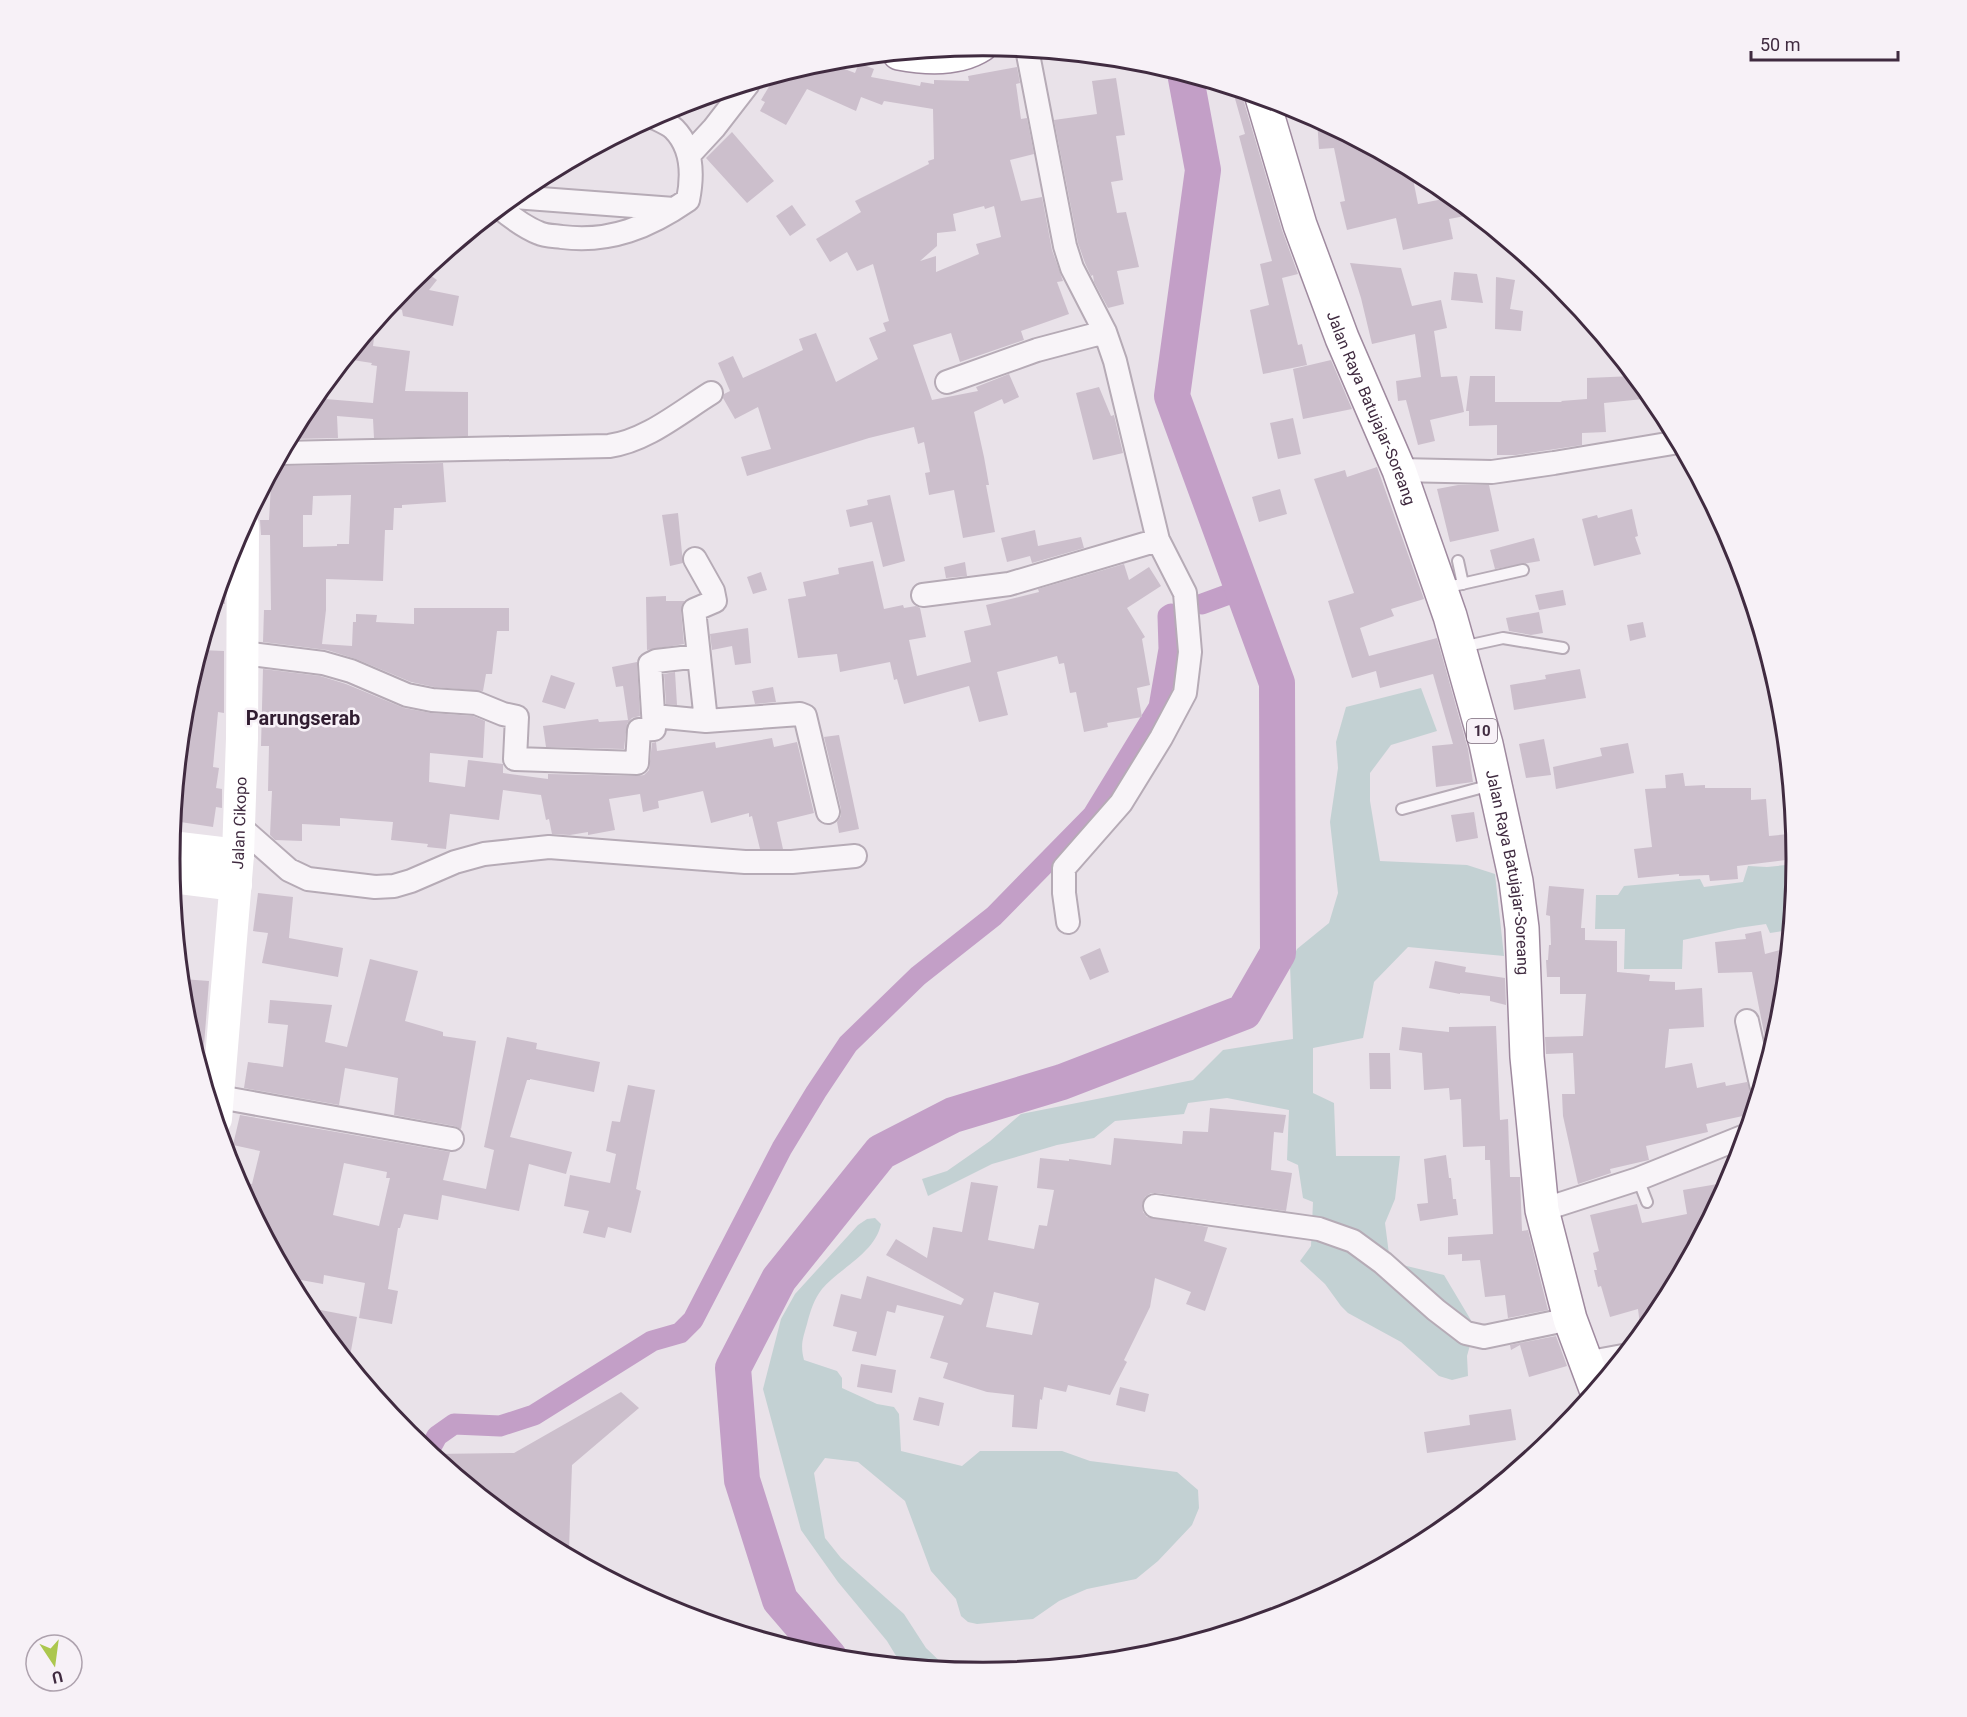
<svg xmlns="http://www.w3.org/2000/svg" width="1967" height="1717" font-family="Roboto,sans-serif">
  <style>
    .green { fill: #c3d1d3 }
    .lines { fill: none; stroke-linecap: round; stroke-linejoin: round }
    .canal { stroke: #c39fc7; stroke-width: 21 }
    .river { stroke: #c39fc7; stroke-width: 36 }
    .building { fill: #ccbfcc; fill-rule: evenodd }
    .lane-casing { stroke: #b6abb6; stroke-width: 14 }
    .street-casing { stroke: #b6abb6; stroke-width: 26 }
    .highway-casing { stroke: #9f8a9f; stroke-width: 36 }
    .lane { stroke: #f8f4f8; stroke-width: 10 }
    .street { stroke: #f8f4f8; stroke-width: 22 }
    .secondary { stroke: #fff; stroke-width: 32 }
    .highway { stroke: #fff; stroke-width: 33 }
    .labels { text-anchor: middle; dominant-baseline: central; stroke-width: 5; stroke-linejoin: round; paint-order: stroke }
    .shield { fill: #f7f1f7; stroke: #767; stroke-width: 1.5 }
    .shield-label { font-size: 15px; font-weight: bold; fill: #402b40 }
    .street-label { font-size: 16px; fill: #402b40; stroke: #f7f1f7 }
    .quarter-label { font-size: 20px; font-weight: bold; fill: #311d31; stroke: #f7f1f7 }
    .rim { fill: none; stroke: #402b40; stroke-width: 3 }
  </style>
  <rect width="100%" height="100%" fill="#e9e2e9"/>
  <path class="green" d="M 1421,688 L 1437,731 L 1391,745 L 1370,773 L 1370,801 L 1380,861 L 1467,865 L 1495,874 L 1504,956 L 1408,947 L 1374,982 L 1363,1038 L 1313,1048 L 1313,1093 L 1334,1103 L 1336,1156 L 1400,1156 L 1395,1199 L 1385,1223 L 1390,1262 L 1444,1275 L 1475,1327 L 1467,1356 L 1468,1376 L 1452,1380 L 1439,1376 L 1401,1342 L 1348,1313 L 1341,1306 L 1325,1284 L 1300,1261 L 1311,1246 L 1313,1202 L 1303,1198 L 1298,1165 L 1287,1160 L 1289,1110 L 1227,1098 L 1188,1103 L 1184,1114 L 1115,1121 L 1094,1138 L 1057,1145 L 992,1164 L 928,1196 L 922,1179 L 947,1171 L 990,1141 L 1021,1114 L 1193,1080 L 1223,1050 L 1293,1039 L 1290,965 L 1297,949 L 1329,923 L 1338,893 L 1330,822 L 1338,768 L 1336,742 L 1346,707 Z
    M 1796,864 L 1790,930 L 1770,933 L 1766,924 L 1738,928 L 1683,940 L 1682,969 L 1624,969 L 1625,929 L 1595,929 L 1596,895 L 1618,895 L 1624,886 L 1700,879 L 1704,887 L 1743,882 L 1748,866 L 1767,867 Z
    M 875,1218 L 881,1224 C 875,1253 840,1268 822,1289 C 814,1299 810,1312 807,1324 C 803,1338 800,1345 804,1360 L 837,1371 L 842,1378 L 842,1388 L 877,1404 L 894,1407 L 899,1414 L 901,1451 L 962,1466 L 980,1451 L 1062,1451 L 1090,1461 L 1177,1472 L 1198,1490 L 1199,1508 L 1192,1525 L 1158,1561 L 1136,1579 L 1087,1589 L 1059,1601 L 1033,1619 L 977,1624 L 968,1622 L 961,1616 L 956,1599 L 931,1571 L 905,1501 L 858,1462 L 825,1458 L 814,1473 L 825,1538 L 841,1558 L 904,1614 L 926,1648 L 948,1669 L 901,1664 L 887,1641 L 838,1582 L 801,1530 L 763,1389 L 781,1319 L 795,1294 L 858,1225 L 867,1219 Z"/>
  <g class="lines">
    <path class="canal" d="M 1202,604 L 1243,589
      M 429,1451 L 437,1436 L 454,1424 L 500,1426 L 534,1415 L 652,1341 L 680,1333 L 693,1320 L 782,1148 L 816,1092 L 848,1044 L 918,976 L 994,916 L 1093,815 L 1159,707 L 1169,649 L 1168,616 L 1171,614"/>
    <path class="river" d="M 829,1657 L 780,1600 L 742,1480 L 733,1368 L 779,1279 L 881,1152 L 953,1115 L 1062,1082 L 1244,1012 L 1278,953 L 1277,683 L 1172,396 L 1203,170 L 1185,73"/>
  </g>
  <path class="building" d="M 824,61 L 855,73 L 859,63 L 874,69 L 871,77 L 920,86 L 921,82 L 934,84 L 934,80 L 969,81 L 968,76 L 1017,67 L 1020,83 L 1016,84 L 1021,119 L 1027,118 L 1034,154 L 1010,160 L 1021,201 L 1042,197 L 1052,250 L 1063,281 L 1057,282 L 1069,314 L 1021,331 L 1024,340 L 960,362 L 951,333 L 913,345 L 932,400 L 978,391 L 976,387 L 1009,374 L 1019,397 L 1004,404 L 1002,399 L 974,412 L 984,457 L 989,485 L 986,485 L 995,532 L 963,538 L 954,490 L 929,495 L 925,473 L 930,472 L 924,442 L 918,444 L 914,427 L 869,438 L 747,476 L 741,457 L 771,449 L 758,407 L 735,419 L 723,398 L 724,394 L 730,391 L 718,363 L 733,356 L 743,378 L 803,350 L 799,339 L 816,333 L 836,382 L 878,359 L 869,338 L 886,331 L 883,323 L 889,321 L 873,264 L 857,271 L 847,252 L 830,262 L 816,239 L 861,212 L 855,201 L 929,164 L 928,161 L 934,159 L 933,109 L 884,101 L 882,105 L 861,97 L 856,111 L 807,89 L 786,125 L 760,111 L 765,102 L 761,100 L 773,80 L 777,82 L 781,74 ZM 984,206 L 985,209 L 994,206 L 1001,237 L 976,244 L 979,254 L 936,272 L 936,256 L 920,261 L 937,246 L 937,233 L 956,231 L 953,214 Z
    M 1116,78 L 1125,135 L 1116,136 L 1123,180 L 1111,182 L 1117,213 L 1126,212 L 1139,267 L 1117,271 L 1124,304 L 1108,308 L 1094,282 L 1093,275 L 1091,276 L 1085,263 L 1078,243 L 1054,120 L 1097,114 L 1092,81 Z
    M 1232,88 L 1244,92 L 1244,102 L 1282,230 L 1298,274 L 1282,278 L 1298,345 L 1302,344 L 1307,365 L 1263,374 L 1250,310 L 1269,305 L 1260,264 L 1272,261 L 1239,136 L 1245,134 Z
    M 1317,119 L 1411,169 L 1418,204 L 1453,197 L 1462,204 L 1465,216 L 1449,219 L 1453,239 L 1403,250 L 1396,218 L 1347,230 L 1340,202 L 1345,201 L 1334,148 L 1319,149 Z
    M 732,132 L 774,181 L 747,203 L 706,158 Z
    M 792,205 L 806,225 L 790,236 L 776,216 Z
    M 1350,263 L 1401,268 L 1412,306 L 1441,300 L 1447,328 L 1434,331 L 1441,377 L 1457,376 L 1464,412 L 1430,420 L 1435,441 L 1418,445 L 1406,400 L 1398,401 L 1396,381 L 1421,377 L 1415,334 L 1372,344 L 1361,298 Z
    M 424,271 L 437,280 L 429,290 L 459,296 L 453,326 L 403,316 L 402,310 L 390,306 L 409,283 Z
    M 1454,272 L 1477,274 L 1483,303 L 1451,300 Z
    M 1496,277 L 1515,280 L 1510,309 L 1523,311 L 1521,331 L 1495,329 Z
    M 376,322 L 373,346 L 410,351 L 405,391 L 468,392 L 468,436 L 374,438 L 373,419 L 337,416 L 338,438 L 290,439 L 307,406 L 314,398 L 373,403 L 377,366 L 371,365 L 372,363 L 346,359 Z
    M 1331,360 L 1352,409 L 1303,419 L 1293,369 Z
    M 1470,376 L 1495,376 L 1495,402 L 1562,402 L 1561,401 L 1587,399 L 1587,378 L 1634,376 L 1653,398 L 1604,403 L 1606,432 L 1582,433 L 1582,445 L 1516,455 L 1497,455 L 1497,425 L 1469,426 L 1469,411 L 1466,411 Z
    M 1099,387 L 1111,416 L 1114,415 L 1123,453 L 1093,460 L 1076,393 Z
    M 1293,418 L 1301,454 L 1278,459 L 1270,423 Z
    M 443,463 L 446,502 L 402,505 L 402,508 L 394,508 L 393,530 L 385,530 L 383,581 L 326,579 L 326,610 L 322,644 L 352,646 L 353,622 L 356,622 L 356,614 L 377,615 L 376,622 L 414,624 L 414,608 L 509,608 L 509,631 L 497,631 L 492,674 L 486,674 L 483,691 L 434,687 L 411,682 L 356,659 L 327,650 L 263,642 L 264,610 L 271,610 L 270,535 L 261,535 L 260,520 L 269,520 L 271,485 L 265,485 L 276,465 L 282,466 ZM 351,495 L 349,544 L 337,544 L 337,546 L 303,547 L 303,515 L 312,515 L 313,496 Z
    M 1377,467 L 1424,599 L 1391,609 L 1394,616 L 1360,628 L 1369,656 L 1437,638 L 1468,749 L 1473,782 L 1436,787 L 1432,746 L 1453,744 L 1433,674 L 1380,688 L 1376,671 L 1352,678 L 1328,601 L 1354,593 L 1314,479 L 1345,470 L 1347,477 Z
    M 1458,485 L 1489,485 L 1499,531 L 1450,542 L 1437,489 Z
    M 1280,489 L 1287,514 L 1259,522 L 1252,497 Z
    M 890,495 L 905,561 L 883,567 L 872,522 L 850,527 L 846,510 L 868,505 L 867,500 Z
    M 1632,509 L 1638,536 L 1635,537 L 1641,554 L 1594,566 L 1582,519 L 1597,515 L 1598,518 Z
    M 678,513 L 683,563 L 670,566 L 662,515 Z
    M 1035,530 L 1038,546 L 1081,537 L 1084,548 L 1032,563 L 1030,556 L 1007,562 L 1001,538 Z
    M 1534,538 L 1540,561 L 1495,569 L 1490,550 Z
    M 873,561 L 884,609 L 903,605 L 904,608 L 916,606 L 920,608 L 926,637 L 909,640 L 917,676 L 971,662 L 964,631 L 991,625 L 986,605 L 1039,592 L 1038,589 L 1124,564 L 1129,580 L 1149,567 L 1161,586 L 1127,608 L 1145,637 L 1142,639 L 1150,685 L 1137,688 L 1142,717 L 1107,723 L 1108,727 L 1084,732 L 1076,692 L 1070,693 L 1064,663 L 1059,664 L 1057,656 L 997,672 L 1008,715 L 979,722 L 969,686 L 904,704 L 897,679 L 894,680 L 890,662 L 840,672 L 837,654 L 798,658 L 788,599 L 806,596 L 803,582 L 839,574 L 838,568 Z
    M 965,562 L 967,576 L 946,578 L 944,567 Z
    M 225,571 L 225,604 L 215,603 Z
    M 761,572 L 767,590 L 753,594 L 747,577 Z
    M 1563,590 L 1566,605 L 1539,610 L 1535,595 Z
    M 666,596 L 666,601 L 685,601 L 681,611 L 684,644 L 647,650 L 646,597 Z
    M 1539,612 L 1543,633 L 1531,635 L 1509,631 L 1506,618 Z
    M 1643,622 L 1646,637 L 1630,641 L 1627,625 Z
    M 748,628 L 751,663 L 735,665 L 732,646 L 712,650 L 710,634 Z
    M 201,650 L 224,651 L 224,713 L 218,712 L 213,767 L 219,768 L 216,788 L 222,789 L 222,808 L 216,807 L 213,827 L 174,821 L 179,781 L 178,781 L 186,699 Z
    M 637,662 L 640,716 L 632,718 L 627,724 L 624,749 L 546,747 L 543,726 L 598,719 L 599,722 L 628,720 L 623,686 L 616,687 L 612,667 Z
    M 263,669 L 320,676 L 346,684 L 404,708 L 431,713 L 473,716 L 485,721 L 483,758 L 430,753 L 429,782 L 465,787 L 468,760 L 503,764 L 503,773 L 548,779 L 548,774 L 637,776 L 644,775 L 649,770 L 652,743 L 656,742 L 657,751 L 715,742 L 716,748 L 772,738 L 774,747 L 797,742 L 814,813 L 777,822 L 783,849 L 760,849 L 752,816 L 749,817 L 749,813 L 711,823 L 703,791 L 658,801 L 659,808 L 643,812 L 640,794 L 609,799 L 615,830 L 588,835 L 588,832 L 570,835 L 552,834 L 549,819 L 546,820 L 541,795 L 503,790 L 499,820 L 450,814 L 446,849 L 427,847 L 428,844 L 391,840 L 393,822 L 340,818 L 340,826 L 302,824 L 302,841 L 275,840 L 270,835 L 272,791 L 268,791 L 269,746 L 261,746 Z
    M 1580,669 L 1586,698 L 1514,710 L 1510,685 L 1546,679 L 1545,675 Z
    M 675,672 L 677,705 L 666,704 L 664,674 Z
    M 551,675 L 575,683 L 565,709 L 542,702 Z
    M 773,687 L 776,702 L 755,704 L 752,691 Z
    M 839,735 L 859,829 L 839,833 L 837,822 L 841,816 L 841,809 L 824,737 Z
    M 1544,739 L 1551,775 L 1526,778 L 1519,744 Z
    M 1628,743 L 1634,773 L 1556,789 L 1553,767 L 1602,756 L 1600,748 Z
    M 1683,773 L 1685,786 L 1705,785 L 1705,788 L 1751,788 L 1751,800 L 1766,799 L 1769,836 L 1789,834 L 1793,859 L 1737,866 L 1738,879 L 1710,881 L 1709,875 L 1679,876 L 1679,874 L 1638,878 L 1634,849 L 1652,847 L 1645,789 L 1666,788 L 1665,775 Z
    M 1474,812 L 1478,838 L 1456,842 L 1451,815 Z
    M 1549,886 L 1584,889 L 1581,928 L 1585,928 L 1585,940 L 1617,941 L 1617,972 L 1650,975 L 1649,981 L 1675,982 L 1675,990 L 1702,988 L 1704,1027 L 1669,1029 L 1665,1068 L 1692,1063 L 1697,1088 L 1725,1082 L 1726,1086 L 1747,1082 L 1751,1093 L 1757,1097 L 1752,1114 L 1706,1124 L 1708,1132 L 1646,1146 L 1649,1160 L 1610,1169 L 1611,1173 L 1578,1184 L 1563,1116 L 1562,1094 L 1575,1094 L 1573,1053 L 1546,1054 L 1545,1037 L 1583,1036 L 1586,994 L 1560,994 L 1560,977 L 1547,977 L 1546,960 L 1548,960 L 1549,945 L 1551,945 L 1550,916 L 1546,915 Z
    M 258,893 L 293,897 L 289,938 L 343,948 L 338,977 L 262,963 L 268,933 L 253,931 Z
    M 1761,931 L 1765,954 L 1788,948 L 1781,1018 L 1769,1058 L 1752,972 L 1718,973 L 1715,942 L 1746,939 L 1745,934 Z
    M 1100,948 L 1109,972 L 1090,980 L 1080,957 Z
    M 370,959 L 418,971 L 405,1021 L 443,1032 L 443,1036 L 476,1041 L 461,1129 L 454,1126 L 394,1115 L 398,1078 L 345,1068 L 339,1105 L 244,1088 L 248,1062 L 283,1067 L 288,1025 L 268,1023 L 270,1000 L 332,1005 L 325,1042 L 347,1047 Z
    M 1435,961 L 1466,967 L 1465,972 L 1505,978 L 1506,1005 L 1490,1001 L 1490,996 L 1460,993 L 1460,994 L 1429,988 Z
    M 182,979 L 209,981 L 202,1071 L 186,1017 Z
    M 1496,1026 L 1500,1120 L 1508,1119 L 1510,1177 L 1520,1177 L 1522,1231 L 1528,1230 L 1548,1310 L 1508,1318 L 1505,1295 L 1485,1297 L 1480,1260 L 1462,1261 L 1462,1254 L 1448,1255 L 1448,1237 L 1493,1234 L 1490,1160 L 1485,1160 L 1485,1146 L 1463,1147 L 1461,1099 L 1450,1100 L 1449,1088 L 1424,1090 L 1422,1053 L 1399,1050 L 1402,1027 L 1449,1032 L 1449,1027 Z
    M 507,1037 L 537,1043 L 536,1049 L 600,1062 L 594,1092 L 530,1079 L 530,1080 L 527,1080 L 510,1137 L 572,1152 L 566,1174 L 529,1164 L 519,1211 L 442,1195 L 438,1220 L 404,1214 L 400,1228 L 398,1228 L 388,1289 L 398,1291 L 392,1324 L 359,1318 L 365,1283 L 324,1275 L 323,1284 L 290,1278 L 238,1181 L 252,1184 L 260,1151 L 233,1145 L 240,1115 L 450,1152 L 443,1180 L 486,1189 L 494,1150 L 484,1147 ZM 344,1163 L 387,1172 L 386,1178 L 390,1178 L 379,1226 L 333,1215 Z
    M 1369,1053 L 1390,1053 L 1391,1089 L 1370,1089 Z
    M 628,1085 L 655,1090 L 636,1189 L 641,1191 L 631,1233 L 608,1227 L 605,1238 L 583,1233 L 589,1211 L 564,1206 L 570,1175 L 610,1183 L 616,1154 L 606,1151 L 612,1121 L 620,1122 Z
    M 1210,1108 L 1286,1115 L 1283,1133 L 1274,1132 L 1271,1170 L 1292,1173 L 1286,1211 L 1157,1193 L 1151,1193 L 1145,1197 L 1142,1205 L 1143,1212 L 1147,1217 L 1208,1227 L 1204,1241 L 1227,1248 L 1205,1311 L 1186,1304 L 1191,1292 L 1155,1278 L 1150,1307 L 1124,1360 L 1127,1362 L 1110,1395 L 1068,1385 L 1066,1392 L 1044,1387 L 1042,1400 L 1040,1399 L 1037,1429 L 1012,1427 L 1014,1395 L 987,1392 L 943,1378 L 948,1363 L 930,1358 L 944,1316 L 897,1305 L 895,1313 L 887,1311 L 876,1356 L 852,1351 L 857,1332 L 833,1326 L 841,1294 L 861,1299 L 867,1276 L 961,1305 L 964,1299 L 886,1255 L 896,1239 L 927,1258 L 933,1227 L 962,1232 L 971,1182 L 998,1186 L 988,1240 L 1034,1249 L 1039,1225 L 1047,1226 L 1054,1190 L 1037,1188 L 1040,1158 L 1069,1161 L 1069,1159 L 1111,1165 L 1114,1138 L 1182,1144 L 1183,1131 L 1208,1132 ZM 994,1292 L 1039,1303 L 1032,1335 L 986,1327 Z
    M 1446,1155 L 1449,1178 L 1451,1178 L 1453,1199 L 1456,1199 L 1458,1215 L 1420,1221 L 1417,1204 L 1428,1203 L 1424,1159 Z
    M 1729,1182 L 1660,1311 L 1641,1333 L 1638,1309 L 1610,1317 L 1601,1286 L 1598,1287 L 1594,1270 L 1597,1270 L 1593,1253 L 1599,1251 L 1590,1215 L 1637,1204 L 1642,1223 L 1687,1214 L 1683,1190 Z
    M 305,1307 L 357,1317 L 349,1362 L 307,1310 Z
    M 1556,1336 L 1567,1366 L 1529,1377 L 1520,1345 L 1511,1350 L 1510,1345 Z
    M 861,1364 L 896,1370 L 892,1393 L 857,1387 Z
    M 1120,1387 L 1149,1394 L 1145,1412 L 1116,1405 Z
    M 621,1392 L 639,1408 L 572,1465 L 569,1549 L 559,1550 L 531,1535 L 433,1454 L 514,1453 Z
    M 919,1397 L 944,1403 L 939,1426 L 913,1420 Z
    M 1511,1409 L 1516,1440 L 1427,1453 L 1424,1432 L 1470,1425 L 1469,1415 Z"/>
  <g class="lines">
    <defs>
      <path id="lane" d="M 1458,561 L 1463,584
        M 1444,588 L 1523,570
        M 1462,647 L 1503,638 L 1563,648
        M 1402,809 L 1491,785
        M 1638,1179 L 1647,1202"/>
      <path id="street" d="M 690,154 L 714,128 L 748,84
        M 514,197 L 674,209
        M 500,208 C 511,217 526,228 539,233 C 545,236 555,236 562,237 C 610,243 649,227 688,200 C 693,175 693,148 674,129 C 669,124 659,120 653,117
        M 947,382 L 1037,350 L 1105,332
        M 282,453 L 609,446 C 646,441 679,413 711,393
        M 1399,470 L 1492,472 L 1554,463 L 1679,442
        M 923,595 L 1009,584 L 1158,540 L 1115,361 L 1105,332 L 1072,268 L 1065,246 L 1027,49
        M 243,653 L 323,663 L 351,671 L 407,695 L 432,700 L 476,703 L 503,714 L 517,717 L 515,759 L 637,763 L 639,730 L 654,729 L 650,664 L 656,661 L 699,656
        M 654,716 L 706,721 L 694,610 L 715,601 L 713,591 L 695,559
        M 706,721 L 800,714 L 805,716 L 828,812
        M 239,826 L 289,870 L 308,879 L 375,887 L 394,886 L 411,881 L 455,862 L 484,854 L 549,847 L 745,862 L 792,862 L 855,856
        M 1068,922 L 1064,893 L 1064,868 L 1121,803 L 1161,738 L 1185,693 L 1190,652 L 1185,593 L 1158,540
        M 1747,1021 L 1761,1084
        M 219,1097 L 452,1139
        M 1155,1206 L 1319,1229 L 1353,1241 L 1383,1263 L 1436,1310 L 1466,1333 L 1484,1337 L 1570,1319
        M 1542,1210 L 1638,1179 L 1745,1136
        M 1585,1363 L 1623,1356"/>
      <g id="highway">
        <path d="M 899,53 C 925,58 958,60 981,45"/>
        <path id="s2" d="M 1262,97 L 1300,225 L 1342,338 L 1399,470 L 1450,616 L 1486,744 L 1516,881 L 1522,928 L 1527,1057 L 1542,1210 L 1570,1319 L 1596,1389"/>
      </g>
    </defs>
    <use href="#lane" class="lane-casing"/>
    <use href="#street" class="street-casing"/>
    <use href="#highway" class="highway-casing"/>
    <use href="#lane" class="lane"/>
    <use href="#street" class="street"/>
    <g class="secondary">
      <path d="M 171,847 L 238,855"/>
      <path d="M 172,877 L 236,885"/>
      <path id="s1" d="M 216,1119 L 238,855 L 242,738 L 243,526"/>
    </g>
    <use href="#highway" class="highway"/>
  </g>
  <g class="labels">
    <rect class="shield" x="1467" y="719" width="30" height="24" rx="4.5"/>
    <g class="shield-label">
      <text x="1482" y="731">10</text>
    </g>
    <g class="street-label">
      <text stroke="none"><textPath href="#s2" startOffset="330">Jalan Raya Batujajar-Soreang</textPath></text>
      <text stroke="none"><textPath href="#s1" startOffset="297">Jalan Cikopo</textPath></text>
      <text stroke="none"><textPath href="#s2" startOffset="816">Jalan Raya Batujajar-Soreang</textPath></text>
    </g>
    <g class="quarter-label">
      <text x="303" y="718">Parungserab</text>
    </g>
  </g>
  <path d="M0 0H1967V1717H0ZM180 859a803 803 0 1 1 1606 0a803 803 0 1 1-1606 0Z" fill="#f7f1f7" fill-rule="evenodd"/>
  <path class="rim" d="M180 859a803 803 0 1 1 1606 0a803 803 0 1 1-1606 0Z"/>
  <g transform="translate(54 1663) rotate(167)"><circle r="28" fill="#f7f1f7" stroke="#aea2ae" stroke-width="1.5"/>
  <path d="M0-4.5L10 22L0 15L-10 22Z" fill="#acc74e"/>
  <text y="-9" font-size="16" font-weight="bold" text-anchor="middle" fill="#402b40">U</text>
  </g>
  <path d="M1751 51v9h147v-9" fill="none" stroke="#402b40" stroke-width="3"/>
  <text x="1760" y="51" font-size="18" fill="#402b40" stroke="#f7f1f7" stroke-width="4.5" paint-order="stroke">50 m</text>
</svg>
